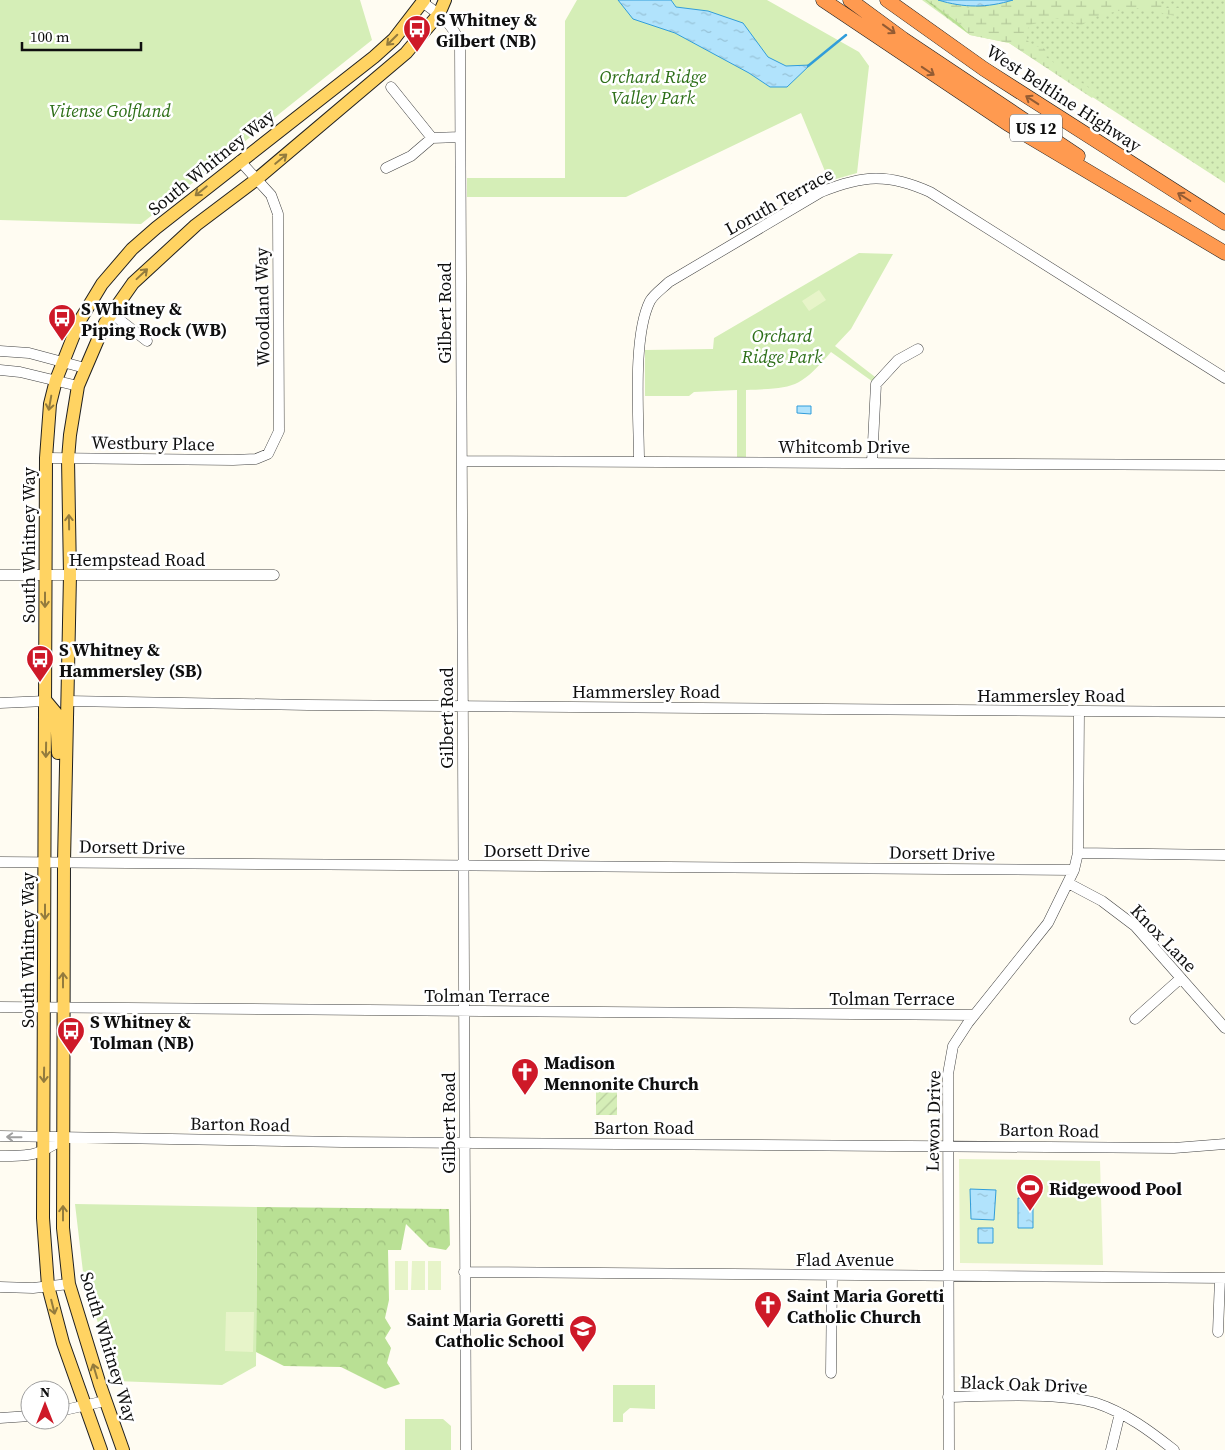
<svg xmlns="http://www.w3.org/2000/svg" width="1225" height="1450" font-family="'Source Serif 4',serif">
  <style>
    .grass { fill: url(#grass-dots) }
    .forest { fill: url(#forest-crowns) }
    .wetland { fill: url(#wetland-marsh) }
    .park { fill: #d5eeb7 }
    .garden { fill: url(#garden-furrows) }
    .pitch { fill: #e7f4c9 }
    .water { fill: url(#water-ripples); stroke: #319dda }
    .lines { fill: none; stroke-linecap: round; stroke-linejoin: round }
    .stream { stroke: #319dda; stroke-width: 2.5 }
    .minor-casing { stroke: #424242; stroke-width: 11 }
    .major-casing { stroke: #202020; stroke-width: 14 }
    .highway-casing { stroke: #202020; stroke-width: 15 }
    .minor { stroke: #fff; stroke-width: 10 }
    .major { stroke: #ffd362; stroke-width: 12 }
    .highway { stroke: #ff9a50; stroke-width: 14 }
    .oneway { stroke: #935b33 }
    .oneway2 { stroke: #937b3d }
    .oneway3 { stroke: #9f9f9f }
    .labels { text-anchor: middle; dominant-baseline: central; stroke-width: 5; stroke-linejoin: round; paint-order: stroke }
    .shield { fill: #fff; stroke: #575757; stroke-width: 1 }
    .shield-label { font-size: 16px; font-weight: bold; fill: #0f0f0f }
    .poi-label { font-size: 18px; font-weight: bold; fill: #0f0f0f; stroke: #fff; text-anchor: start }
    .park-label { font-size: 18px; font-style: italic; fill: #2d6f18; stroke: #fff }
    .street-label { font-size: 18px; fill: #0f0f0f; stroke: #fff }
  </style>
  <defs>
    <pattern id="grass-dots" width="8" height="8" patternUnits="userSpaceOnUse" patternTransform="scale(1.25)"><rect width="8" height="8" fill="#d5eeb7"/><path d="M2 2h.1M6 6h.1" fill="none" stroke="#b6cb9c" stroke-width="1.8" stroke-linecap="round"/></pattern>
    <pattern id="forest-crowns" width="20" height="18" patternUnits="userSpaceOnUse" patternTransform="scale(1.25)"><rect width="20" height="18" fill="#b9e094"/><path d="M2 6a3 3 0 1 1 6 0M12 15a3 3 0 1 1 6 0" fill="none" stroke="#9ebf7e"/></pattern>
    <pattern id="wetland-marsh" width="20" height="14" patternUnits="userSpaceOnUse" patternTransform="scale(1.25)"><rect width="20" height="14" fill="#d5eeb7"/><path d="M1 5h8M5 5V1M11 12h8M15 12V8" fill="none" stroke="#b6cb9c"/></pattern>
    <pattern id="garden-furrows" width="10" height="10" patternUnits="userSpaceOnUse" patternTransform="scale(1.25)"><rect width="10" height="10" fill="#d5eeb7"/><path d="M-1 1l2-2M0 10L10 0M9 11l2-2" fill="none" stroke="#b6cb9c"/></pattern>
    <pattern id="water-ripples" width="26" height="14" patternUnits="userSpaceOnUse" patternTransform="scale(1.25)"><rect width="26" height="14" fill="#b1e3fc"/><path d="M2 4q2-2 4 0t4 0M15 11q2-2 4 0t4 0" fill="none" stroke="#97c2d7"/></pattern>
  </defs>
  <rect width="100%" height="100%" fill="#fffcf2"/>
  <path class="grass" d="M 922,0 L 1225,0 L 1225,183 L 1009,43 L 970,35 Z"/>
  <path class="forest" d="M 925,0 L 930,0 L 960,24 L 970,35 Z
    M 257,1207 L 449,1209 L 450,1245 L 446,1250 L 429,1247 L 406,1224 L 401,1250 L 388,1250 L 389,1300 L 385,1318 L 391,1328 L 385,1338 L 391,1348 L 387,1363 L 400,1384 L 385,1389 L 341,1367 L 284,1366 L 256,1352 Z"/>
  <path class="wetland" d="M 927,0 L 938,0 L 970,8 L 983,4 L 999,4 L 1013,0 L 1156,0 L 1166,8 L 1179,8 L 1180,11 L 1175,16 L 1141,8 L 1127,9 L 1097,16 L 1080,26 L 1062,18 L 1052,19 L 1030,25 L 1026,32 L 1027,40 L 1032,45 L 1045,49 L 1046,57 L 1096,93 L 1092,98 L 1009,43 L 970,35 L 960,24 Z"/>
  <path class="park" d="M 0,0 L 360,0 L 372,40 L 141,224 L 0,220 Z
    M 577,0 L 767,0 L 859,52 L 869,66 L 857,173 L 829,181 L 801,113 L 626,197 L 467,197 L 467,178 L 565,178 L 565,21 Z
    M 859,253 L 893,254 L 851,329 L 835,346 L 879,380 L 876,384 L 831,352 C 799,389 794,388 746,390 L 746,457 L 737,457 L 737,390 L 694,392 L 689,396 L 645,396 L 645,350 L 713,349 L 714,338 Z
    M 75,1204 L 257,1207 L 256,1366 L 222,1385 L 115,1381 L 83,1272 Z
    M 613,1385 L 655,1385 L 655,1409 L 630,1408 L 623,1414 L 623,1422 L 613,1422 Z
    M 405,1419 L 443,1419 L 451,1426 L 451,1450 L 405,1450 Z"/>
  <path class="garden" d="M 596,1085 L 617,1085 L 617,1115 L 596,1115 Z"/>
  <path class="pitch" d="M 819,290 L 826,300 L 809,311 L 802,301 Z
    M 959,1159 L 1100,1161 L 1103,1265 L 960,1263 Z
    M 395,1261 L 408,1261 L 408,1290 L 395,1290 Z
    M 412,1261 L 425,1261 L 425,1290 L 411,1290 Z
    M 428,1261 L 441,1261 L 441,1290 L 428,1290 Z
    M 226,1312 L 254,1312 L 253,1352 L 225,1351 Z"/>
  <path class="water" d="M 618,0 L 671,0 L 676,7 L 708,11 L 743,23 L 768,57 L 786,66 L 810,65 L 787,87 L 770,87 L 749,73 L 675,33 L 633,19 Z
    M 938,0 L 1013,0 C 987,8 964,8 938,0 Z
    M 797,406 L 811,406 L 811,414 L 797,413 Z
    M 970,1189 L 996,1190 L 994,1220 L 971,1219 Z
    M 1018,1198 L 1033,1198 L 1033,1228 L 1018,1228 Z
    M 978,1228 L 993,1228 L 993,1243 L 978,1243 Z"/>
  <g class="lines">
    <path class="stream" d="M 808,66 L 846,35"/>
    <defs>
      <path id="minor" d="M 422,2 C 439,14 453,24 460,43 L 466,1450
        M 391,87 L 432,138
        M 386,168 L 411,156 L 432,138 L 460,137
        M 111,313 L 147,341
        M 0,351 L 29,353 L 85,368
        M 0,370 L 20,372 L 78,386
        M 46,458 L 233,460 L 256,459 L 268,454 L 279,431 L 278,214 L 271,195 L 240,161
        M 462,461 L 1225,465
        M 639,461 C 639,419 632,337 650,301 C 654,294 663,288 669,282 L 821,192 C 863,175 888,173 930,192 L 1225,378
        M 872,462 L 876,384 L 898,360 L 918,349
        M 0,575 L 274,575
        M 67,701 L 308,705 L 1225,712
        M 0,703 L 46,701
        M 1078,853 L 1225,855
        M 0,862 L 1074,870
        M 1068,883 L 1102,901 L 1135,926 L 1225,1028
        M 0,1007 L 974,1015
        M 1135,1019 L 1181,978
        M 0,1136 L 342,1142 L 1174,1148 L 1225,1144
        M 0,1156 C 32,1156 37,1156 63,1139
        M 464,1272 L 1225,1278
        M 0,1287 L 33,1288 L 69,1284
        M 1218,1332 L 1220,1278
        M 831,1373 L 832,1275
        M 948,1397 C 988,1396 1060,1392 1096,1403 C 1126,1413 1150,1431 1174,1450
        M 60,1411 L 105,1401
        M 0,1418 L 30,1416
        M 949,1450 L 948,1074 L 953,1046 L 968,1023 L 1048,923 L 1074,870 L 1078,853 L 1079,711
        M 1111,1450 L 1120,1413"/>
      <path id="major" d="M 46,701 L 56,713 L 58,753
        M 101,1450 L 63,1343 L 48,1286 L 43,1218 L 46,458 L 50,404 L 56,380 L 79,322 L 102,284 L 132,249 L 156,228 L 374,57 L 394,39 L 424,0
        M 123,1450 L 100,1385 L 69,1284 L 63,1228 L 64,862 L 70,575 L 68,459 L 70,435 L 78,386 L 105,323 L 133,283 L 196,225 L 257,179 L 406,53 L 439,14 L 445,0"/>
      <path id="highway" d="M 823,0 L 1008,124 L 1225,253
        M 850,0 L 903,39 L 1078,156
        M 887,0 L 984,69 L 1225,223"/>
    </defs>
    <use href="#minor" class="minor-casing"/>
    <use href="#major" class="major-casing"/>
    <use href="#highway" class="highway-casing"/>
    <use href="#minor" class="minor"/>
    <use href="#major" class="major"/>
    <use href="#highway" class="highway"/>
  </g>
  <defs><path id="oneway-shaft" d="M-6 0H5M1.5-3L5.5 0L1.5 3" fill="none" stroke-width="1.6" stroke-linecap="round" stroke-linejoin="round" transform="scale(1.25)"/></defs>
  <g class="oneway">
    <use href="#oneway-shaft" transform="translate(889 29) rotate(36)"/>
    <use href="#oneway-shaft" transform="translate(928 71) rotate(34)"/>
    <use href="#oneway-shaft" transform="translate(1032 100) rotate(-147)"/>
    <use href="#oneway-shaft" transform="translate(1184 197) rotate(-148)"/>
  </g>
  <g class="oneway2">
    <use href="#oneway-shaft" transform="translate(392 40) rotate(135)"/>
    <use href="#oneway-shaft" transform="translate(281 159) rotate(-40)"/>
    <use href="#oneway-shaft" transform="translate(201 191) rotate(141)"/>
    <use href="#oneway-shaft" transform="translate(142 274) rotate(-43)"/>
    <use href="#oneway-shaft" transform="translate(50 403) rotate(100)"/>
    <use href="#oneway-shaft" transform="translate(69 522) rotate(-91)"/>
    <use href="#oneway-shaft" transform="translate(45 600) rotate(90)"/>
    <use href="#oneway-shaft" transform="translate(46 750) rotate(91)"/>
    <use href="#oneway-shaft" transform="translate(45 912) rotate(90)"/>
    <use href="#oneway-shaft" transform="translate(63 980) rotate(-90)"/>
    <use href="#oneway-shaft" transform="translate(44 1075) rotate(91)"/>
    <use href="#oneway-shaft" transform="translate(63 1213) rotate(-90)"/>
    <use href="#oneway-shaft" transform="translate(53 1307) rotate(76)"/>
    <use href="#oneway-shaft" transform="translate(95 1371) rotate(-107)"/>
  </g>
  <use class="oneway3" href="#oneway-shaft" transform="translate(14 1137) rotate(-179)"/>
  <defs>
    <symbol id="bus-pin" viewBox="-11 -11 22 30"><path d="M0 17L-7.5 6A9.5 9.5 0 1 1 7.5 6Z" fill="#ce1928" stroke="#fff"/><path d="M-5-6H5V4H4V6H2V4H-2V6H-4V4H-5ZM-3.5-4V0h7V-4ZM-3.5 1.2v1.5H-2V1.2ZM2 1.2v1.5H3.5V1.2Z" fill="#fff"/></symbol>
    <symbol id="church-pin" viewBox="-11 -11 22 30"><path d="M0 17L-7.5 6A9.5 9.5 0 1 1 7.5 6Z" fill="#ce1928" stroke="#fff"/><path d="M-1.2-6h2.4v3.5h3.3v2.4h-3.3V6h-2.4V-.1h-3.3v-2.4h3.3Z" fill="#fff"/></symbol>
    <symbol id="stadium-pin" viewBox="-11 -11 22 30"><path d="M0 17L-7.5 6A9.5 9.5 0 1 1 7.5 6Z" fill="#ce1928" stroke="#fff"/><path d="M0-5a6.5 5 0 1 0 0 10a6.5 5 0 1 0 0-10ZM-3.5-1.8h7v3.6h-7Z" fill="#fff"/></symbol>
    <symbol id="school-pin" viewBox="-11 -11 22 30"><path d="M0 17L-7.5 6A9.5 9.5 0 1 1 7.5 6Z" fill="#ce1928" stroke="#fff"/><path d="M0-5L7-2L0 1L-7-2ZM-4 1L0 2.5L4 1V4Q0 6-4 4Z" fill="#fff"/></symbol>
  </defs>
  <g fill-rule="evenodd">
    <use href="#bus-pin" x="401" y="13" width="32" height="43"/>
    <use href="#bus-pin" x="46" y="302" width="32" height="43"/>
    <use href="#bus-pin" x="24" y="643" width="32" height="43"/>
    <use href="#bus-pin" x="55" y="1015" width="32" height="43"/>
    <use href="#church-pin" x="509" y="1056" width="32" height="43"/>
    <use href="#stadium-pin" x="1014" y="1172" width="32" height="43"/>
    <use href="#church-pin" x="752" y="1289" width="32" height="43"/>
    <use href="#school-pin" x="567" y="1313" width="32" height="43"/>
  </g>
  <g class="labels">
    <rect class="shield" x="1010" y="114.5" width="52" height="27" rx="4"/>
    <g class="shield-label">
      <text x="1036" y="128">US 12</text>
    </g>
    <g class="poi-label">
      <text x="436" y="19">S Whitney &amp;<tspan x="436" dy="21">Gilbert (NB)</tspan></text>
      <text x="81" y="308">S Whitney &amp;<tspan x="81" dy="21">Piping Rock (WB)</tspan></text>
      <text x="59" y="649">S Whitney &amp;<tspan x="59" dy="21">Hammersley (SB)</tspan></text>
      <text x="90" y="1021">S Whitney &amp;<tspan x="90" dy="21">Tolman (NB)</tspan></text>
      <text x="544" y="1062">Madison<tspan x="544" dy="21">Mennonite Church</tspan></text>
      <text x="1049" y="1188">Ridgewood Pool</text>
      <text x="787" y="1295">Saint Maria Goretti<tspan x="787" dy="21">Catholic Church</tspan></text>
      <text x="564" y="1319" text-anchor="end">Saint Maria Goretti<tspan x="564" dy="21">Catholic School</tspan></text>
    </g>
    <g class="park-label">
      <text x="653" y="76">Orchard Ridge<tspan x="653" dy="21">Valley Park</tspan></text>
      <text x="110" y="110">Vitense Golfland</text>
      <text x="782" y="335">Orchard<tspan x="782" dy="21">Ridge Park</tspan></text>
    </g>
    <g class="street-label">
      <text transform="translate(1064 98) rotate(33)">West Beltline Highway</text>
      <text transform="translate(211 162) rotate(-39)">South Whitney Way</text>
      <text transform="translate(779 201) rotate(-29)">Loruth Terrace</text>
      <text transform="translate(262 307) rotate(-91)">Woodland Way</text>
      <text transform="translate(444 313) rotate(-90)">Gilbert Road</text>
      <text transform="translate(153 443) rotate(1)">Westbury Place</text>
      <text x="844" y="446">Whitcomb Drive</text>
      <text transform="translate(28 545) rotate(-90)">South Whitney Way</text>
      <text x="137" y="559">Hempstead Road</text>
      <text x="646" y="691">Hammersley Road</text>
      <text x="1051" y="695">Hammersley Road</text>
      <text transform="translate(446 718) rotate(-90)">Gilbert Road</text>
      <text transform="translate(132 847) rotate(1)">Dorsett Drive</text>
      <text x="537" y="850">Dorsett Drive</text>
      <text transform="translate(942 853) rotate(1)">Dorsett Drive</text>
      <text transform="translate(1164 938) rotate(46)">Knox Lane</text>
      <text transform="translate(27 950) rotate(-90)">South Whitney Way</text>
      <text x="487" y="995">Tolman Terrace</text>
      <text x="892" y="998">Tolman Terrace</text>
      <text transform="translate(933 1121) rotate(-89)">Lewon Drive</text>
      <text transform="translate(448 1123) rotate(-90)">Gilbert Road</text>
      <text transform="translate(240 1124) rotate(1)">Barton Road</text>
      <text x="644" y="1127">Barton Road</text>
      <text transform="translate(1049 1130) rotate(1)">Barton Road</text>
      <text x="845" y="1259">Flad Avenue</text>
      <text transform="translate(109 1347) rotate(73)">South Whitney Way</text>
      <text transform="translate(1024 1384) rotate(2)">Black Oak Drive</text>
    </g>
  </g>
  <g transform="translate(45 1405)"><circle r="24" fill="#ffffff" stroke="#9f9f9f"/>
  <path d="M0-4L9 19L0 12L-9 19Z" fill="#ce1928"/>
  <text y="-8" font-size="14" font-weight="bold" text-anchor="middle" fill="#0f0f0f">N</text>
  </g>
  <path d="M22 42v8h119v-8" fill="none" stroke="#0f0f0f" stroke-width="2.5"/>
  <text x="30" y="42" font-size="15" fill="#0f0f0f" stroke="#ffffff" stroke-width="4" paint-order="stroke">100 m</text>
</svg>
